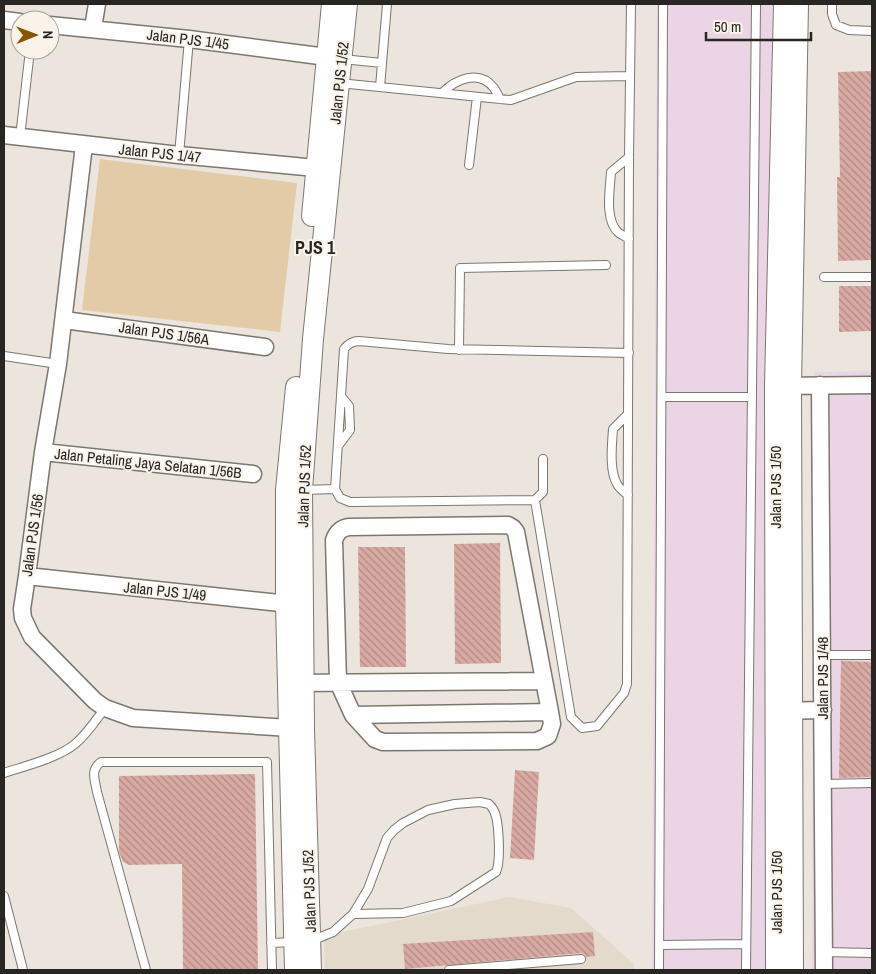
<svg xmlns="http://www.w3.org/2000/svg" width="876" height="974" font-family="'Archivo Narrow',sans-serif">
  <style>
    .commercial { fill: #ebd5e4 }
    .built { fill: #e4dacc }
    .green { fill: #e4cba8 }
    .building { fill: url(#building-back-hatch) }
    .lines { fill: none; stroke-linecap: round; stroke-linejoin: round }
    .service-casing { stroke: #7c776f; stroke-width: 10 }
    .minor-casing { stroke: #7c776f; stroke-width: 19 }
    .tertiary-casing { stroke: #7c776f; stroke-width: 22 }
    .service { stroke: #fff; stroke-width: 8 }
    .minor { stroke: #fff; stroke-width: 16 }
    .tertiary { stroke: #fff; stroke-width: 20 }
    .labels { text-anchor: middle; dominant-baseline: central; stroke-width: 4; stroke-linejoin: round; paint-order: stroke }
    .street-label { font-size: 15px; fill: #282623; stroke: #f9f3ea }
    .quarter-label { font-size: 18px; font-weight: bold; fill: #282623; stroke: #f9f3ea }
  </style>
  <defs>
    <pattern id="building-back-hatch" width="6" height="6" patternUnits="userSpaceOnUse" patternTransform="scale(1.25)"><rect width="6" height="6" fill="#d9aaa3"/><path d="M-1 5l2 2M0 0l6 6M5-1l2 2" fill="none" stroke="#b08a84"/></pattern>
  </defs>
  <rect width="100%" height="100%" fill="#ece5dd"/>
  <path class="commercial" d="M 657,4 L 772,4 L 770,970 L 652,970 Z
    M 872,371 L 872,970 L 812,970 L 814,372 Z"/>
  <path class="built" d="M 509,897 L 571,908 L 634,964 L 634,970 L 325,970 L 324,936 Z"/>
  <path class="green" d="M 100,159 L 297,183 L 280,332 L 82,310 Z"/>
  <path class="building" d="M 872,71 L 872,260 L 838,261 L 837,177 L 840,177 L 838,72 Z
    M 839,286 L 872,286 L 872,331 L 839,332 Z
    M 500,543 L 501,663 L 455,664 L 454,544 Z
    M 358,547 L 405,547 L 406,667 L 360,667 Z
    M 841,661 L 872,662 L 872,777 L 839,778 Z
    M 515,770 L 539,772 L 534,860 L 510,858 Z
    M 255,774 L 258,970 L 183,970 L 182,864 L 129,865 L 123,862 L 119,852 L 119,776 Z
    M 593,932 L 595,956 L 586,957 L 584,954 L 581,953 L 405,969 L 403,944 Z"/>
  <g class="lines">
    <defs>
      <path id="service" d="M 832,4 L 832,14 L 836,25 L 849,30 L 872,31
        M 342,59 L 382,63
        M 339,83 L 511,100 L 576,77 L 630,76
        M 380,87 L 387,4
        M 442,93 C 456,79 479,69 494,88 C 496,91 498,95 500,99
        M 20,137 L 30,50
        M 179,155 L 189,39
        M 629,157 L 611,172 C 610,189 604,221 619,233 C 622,235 626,237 629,239
        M 469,165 L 477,97
        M 824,277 L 872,277
        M 459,350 L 460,268 L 606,265
        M 4,356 L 58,364
        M 662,397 L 752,397
        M 338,446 L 350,430 L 349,406 L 341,396
        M 543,459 L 543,492 L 535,500 L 350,502 L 340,498 L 335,489 L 344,349 C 348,344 352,341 359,341 L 448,349 L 629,353
        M 304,490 L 335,489
        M 628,495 C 624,492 619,488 617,484 C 609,470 612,445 613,429 L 628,414
        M 535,500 L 571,717 L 582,728 L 597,726 L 624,693 L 627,684 L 629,157 L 631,4
        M 822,655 L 872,655
        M 4,773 C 25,766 58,758 75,744 C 87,734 96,720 105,708
        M 823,784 L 872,783
        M 4,896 L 23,970
        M 311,941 L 333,932 L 353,914 L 368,889 L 387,838 L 394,830 L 403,823 L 428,810 L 455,804 L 480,802 L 489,804 C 491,806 493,808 494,811 C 499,820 501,862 496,872 L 451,901 L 403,913 L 353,914
        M 271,943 L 293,942
        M 659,945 L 746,944
        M 824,952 L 872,953
        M 146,970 L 97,792 C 95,780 90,770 101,762 L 267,762 L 272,970
        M 449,970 L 581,959
        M 659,970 L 663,4
        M 746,970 L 756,4"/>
      <path id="minor" d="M 4,20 L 20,22
        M 50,25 L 189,39 L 327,57
        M 93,28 L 97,4
        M 4,135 L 179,155 L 316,168
        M 84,145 L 58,364 L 43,452 L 27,576 L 22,609 L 23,618 L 32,637 L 95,701 L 105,708 L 133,718 L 290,728
        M 64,320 L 265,347
        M 820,385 L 824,970
        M 780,386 L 872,385
        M 43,452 L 253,474
        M 27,576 L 298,605
        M 293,683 L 544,681
        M 780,711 L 823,710
        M 353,715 L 550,712 L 516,532 L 513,528 L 508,525 L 349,527 C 341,528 337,532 334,540 L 338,682 L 353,715 L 375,739 L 383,742 L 537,741 L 548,736 L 552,724 L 550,712"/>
      <path id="tertiary" d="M 312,216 L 332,4
        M 295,970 L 286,604 L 286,490 L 296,387
        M 311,970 L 304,729 L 302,490 L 313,339 L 347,4
        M 776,970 L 775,386 L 784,4
        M 793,970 L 791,386 L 798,4"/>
    </defs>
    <use href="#service" class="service-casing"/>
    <use href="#minor" class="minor-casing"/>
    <use href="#tertiary" class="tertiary-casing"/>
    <use href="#service" class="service"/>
    <use href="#minor" class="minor"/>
    <use href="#tertiary" class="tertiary"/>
  </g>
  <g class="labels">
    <g class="street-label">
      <text transform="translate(188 39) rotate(7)">Jalan PJS 1/45</text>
      <text transform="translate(339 83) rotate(-84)">Jalan PJS 1/52</text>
      <text transform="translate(160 153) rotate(6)">Jalan PJS 1/47</text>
      <text transform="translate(164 333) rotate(8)">Jalan PJS 1/56A</text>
      <text transform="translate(148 463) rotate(6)">Jalan Petaling Jaya Selatan 1/56B</text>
      <text transform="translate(304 486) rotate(-88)">Jalan PJS 1/52</text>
      <text transform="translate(775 487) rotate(-90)">Jalan PJS 1/50</text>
      <text transform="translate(32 535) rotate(-82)">Jalan PJS 1/56</text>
      <text transform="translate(165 591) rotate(6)">Jalan PJS 1/49</text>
      <text transform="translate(822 678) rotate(-90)">Jalan PJS 1/48</text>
      <text transform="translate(309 891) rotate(-92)">Jalan PJS 1/52</text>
      <text transform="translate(776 892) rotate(-90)">Jalan PJS 1/50</text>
    </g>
    <g class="quarter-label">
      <text x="315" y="247">PJS 1</text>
    </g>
  </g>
  <rect width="876" height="974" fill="none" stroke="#282623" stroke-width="10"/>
  <g transform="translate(35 35) rotate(89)"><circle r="24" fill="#f9f3ea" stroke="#a5a19a"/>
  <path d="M0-4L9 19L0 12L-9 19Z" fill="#895500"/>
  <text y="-8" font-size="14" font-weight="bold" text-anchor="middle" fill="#282623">N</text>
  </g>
  <path d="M706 32v8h105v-8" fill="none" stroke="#282623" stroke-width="2.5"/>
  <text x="714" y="32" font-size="15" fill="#282623" stroke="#f9f3ea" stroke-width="4" paint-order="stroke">50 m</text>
</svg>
